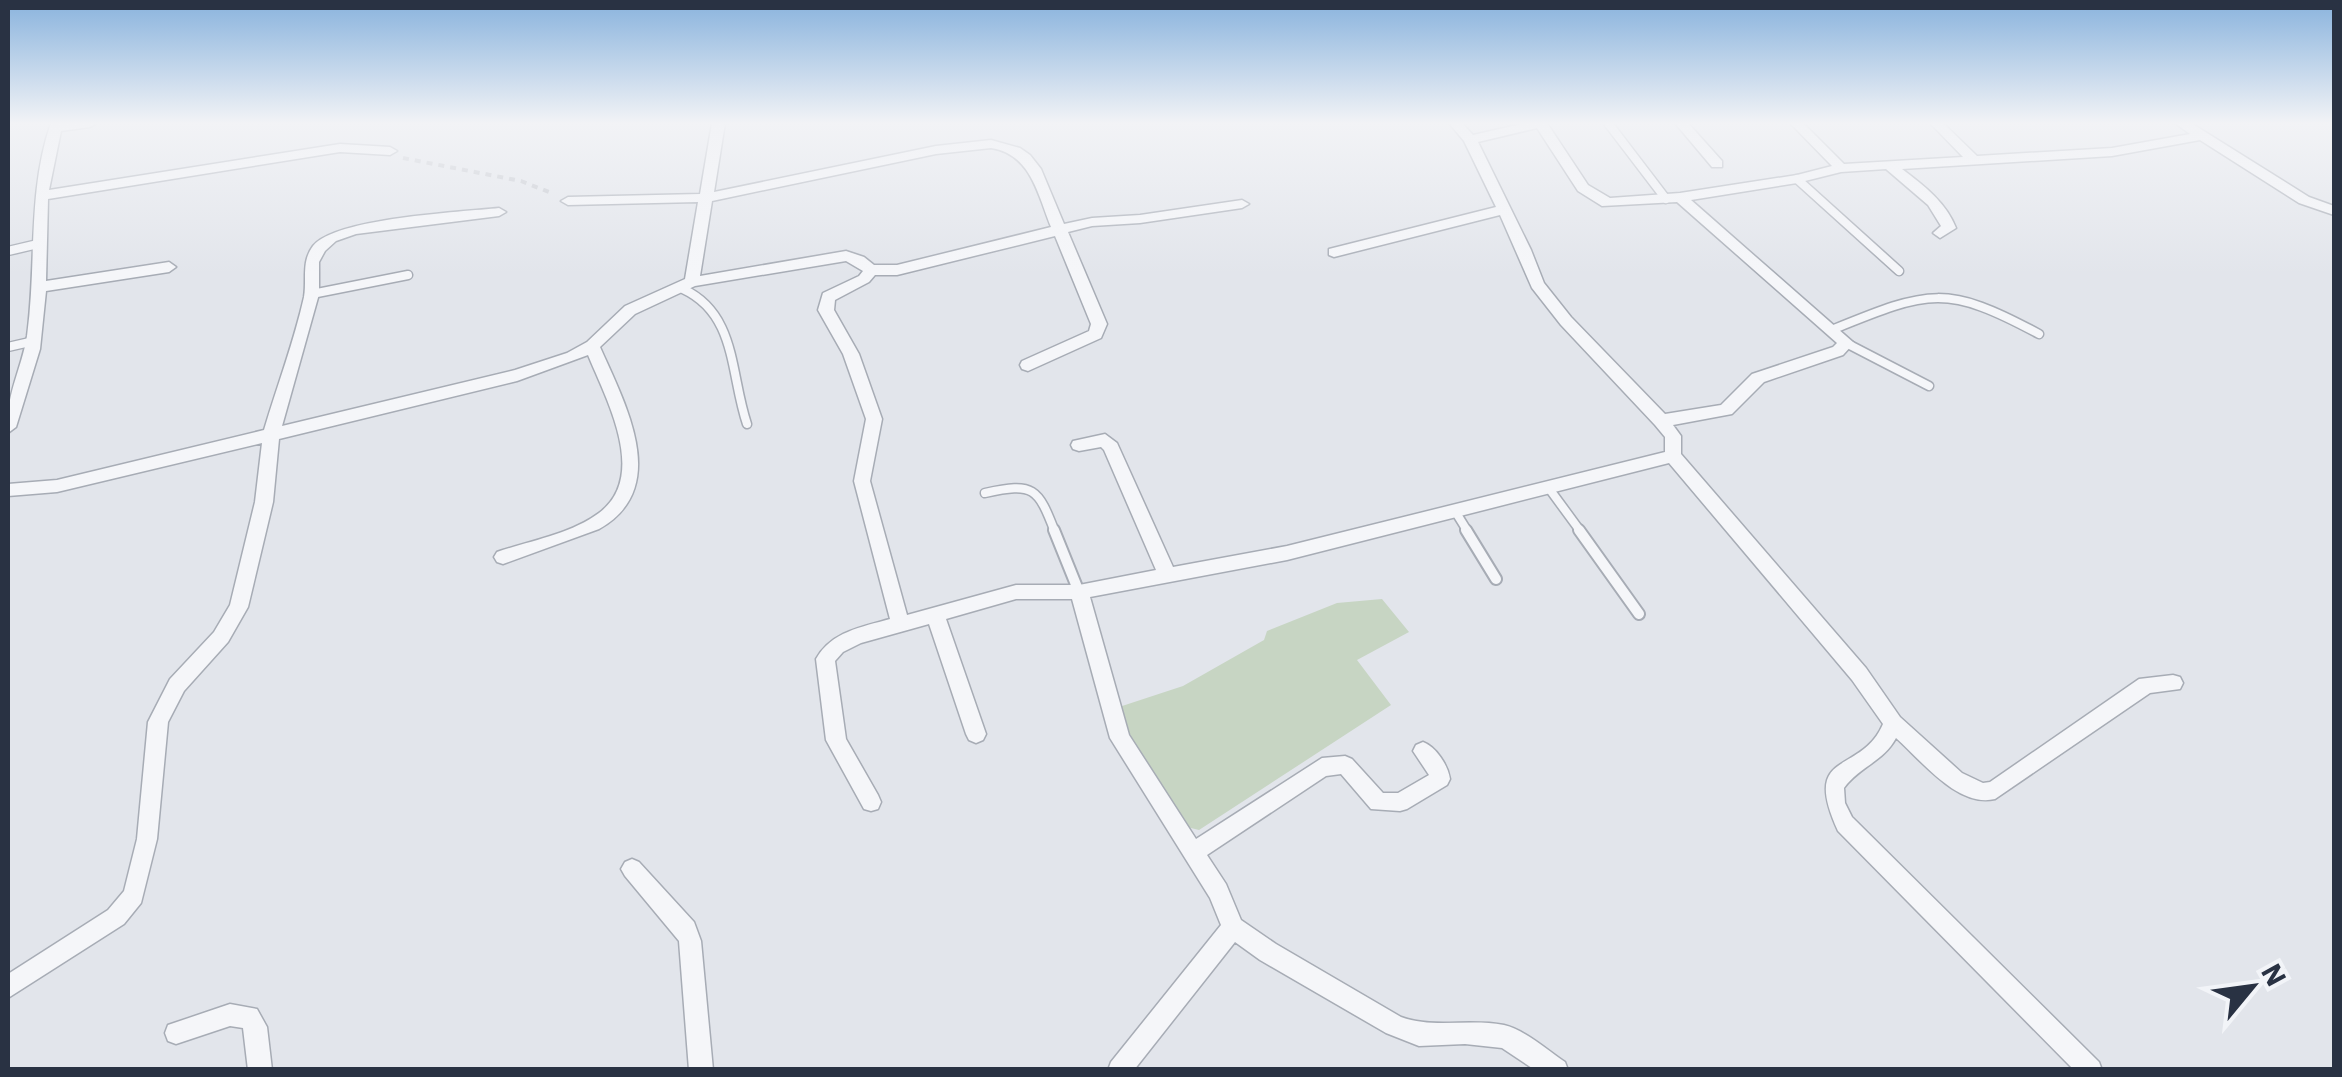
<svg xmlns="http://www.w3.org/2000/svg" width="2342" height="1077" font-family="'IBM Plex Sans',sans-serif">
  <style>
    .green { fill: #c7d5c3 }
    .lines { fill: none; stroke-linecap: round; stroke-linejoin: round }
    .service-far1-casing { stroke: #a7acb5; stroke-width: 11 }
    .service-casing { stroke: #a7acb5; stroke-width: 14 }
    .minor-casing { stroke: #a7acb5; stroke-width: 3 }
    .path { stroke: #c0c3ca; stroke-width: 4; stroke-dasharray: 6 6; stroke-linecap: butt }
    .service-far1 { stroke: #f5f6f9; stroke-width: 8 }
    .service { stroke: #f5f6f9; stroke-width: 10 }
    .minor { fill: #f5f6f9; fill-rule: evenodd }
  </style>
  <rect width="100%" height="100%" fill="#e2e5eb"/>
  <path class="green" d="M 1382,599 L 1409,632 L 1357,660 L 1391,705 L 1199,830 L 1187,827 L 1113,709 L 1183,686 L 1264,640 L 1267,631 L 1337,603 Z"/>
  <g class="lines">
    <defs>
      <path id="service-far1" d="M 1608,123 L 1666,199
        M 1797,179 L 1899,271
        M 8,251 L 42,243
        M 683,289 C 737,314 730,374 747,424
        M 312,294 L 408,275
        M 1834,329 C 1930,290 1946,284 2039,334
        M 1846,343 L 1929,386
        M 8,347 L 34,341
        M 1548,487 L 1581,532
        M 985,493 C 1034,482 1038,488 1055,532
        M 1455,511 L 1468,532"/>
      <path id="service" d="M 1054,530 L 1079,592
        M 1466,530 L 1496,579
        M 1579,530 L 1639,614"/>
      <path id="minor" d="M 51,123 L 97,123 L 90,127 L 61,131 L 49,190 L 340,144 L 390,147 L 397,151 L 390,155 L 340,152 L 48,199 L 46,281 L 169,262 L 176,267 L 169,272 L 46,291 L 40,349 L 16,427 L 8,433 C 5,395 21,372 27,336 C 37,264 27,192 51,123 Z
        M 712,123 L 725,123 L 714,192 L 936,146 L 991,140 L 1020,148 L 1030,155 L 1041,169 L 1064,224 L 1092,218 L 1140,215 L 1242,200 L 1249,204 L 1242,208 L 1140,223 L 1092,226 L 1068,232 L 1107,324 L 1101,338 L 1028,371 L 1022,369 L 1020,365 L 1022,361 L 1089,331 L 1091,324 L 1055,236 L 897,275 L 875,275 L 869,282 L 835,300 L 834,310 L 859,354 L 882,419 L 870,481 L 907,615 L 1016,585 L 1079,585 L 1156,570 L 1104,450 L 1101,447 L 1079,451 L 1073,449 L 1071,445 L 1073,441 L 1105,434 L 1117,443 L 1173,567 L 1287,546 L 1665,452 L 1665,437 L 1655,425 L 1561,325 L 1532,288 L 1500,215 L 1334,257 L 1329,255 L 1329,249 L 1496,207 L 1464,141 L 1449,123 L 1462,123 L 1473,135 L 1526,123 L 1547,123 L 1588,185 L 1610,198 L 1680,193 L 1797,175 L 1832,166 L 1790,123 L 1803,123 L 1844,164 L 1963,157 L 1930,123 L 1943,123 L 1977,156 L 2112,148 L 2190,134 L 2175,123 L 2191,123 L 2309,197 L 2334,206 L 2334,215 L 2299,203 L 2200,140 L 2112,156 L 1902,169 C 1923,185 1946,202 1956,228 L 1940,238 L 1933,233 L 1941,226 L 1928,205 L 1886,169 L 1841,172 L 1797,183 L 1691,200 L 1854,343 L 1843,355 L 1764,382 L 1732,414 L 1673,425 L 1681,436 L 1681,454 L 1866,668 L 1900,717 L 1962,773 L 1983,783 L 1990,782 L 2139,679 L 2173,675 L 2180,677 L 2183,683 L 2180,689 L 2150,693 L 1995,799 C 1958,808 1922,761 1896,738 C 1884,761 1858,768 1844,788 L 1845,803 L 1852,817 L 2099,1062 L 2102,1070 L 2074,1070 L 1838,831 C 1800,748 1861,776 1883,724 L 1852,680 L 1669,463 L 1287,560 L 1090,597 L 1129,735 L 1196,839 L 1322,758 L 1345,756 L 1352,759 L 1383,793 L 1398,793 L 1429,775 L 1413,751 L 1416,745 L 1423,742 C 1436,747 1448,765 1450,779 L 1447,785 L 1407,809 L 1400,811 L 1371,809 L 1341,774 L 1326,776 L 1207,855 L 1226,884 L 1241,920 L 1276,944 L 1401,1017 C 1434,1029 1469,1018 1504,1025 C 1525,1030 1547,1050 1565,1062 L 1568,1070 L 1535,1070 L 1502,1048 L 1465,1044 L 1419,1046 L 1386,1033 L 1260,960 L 1235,942 L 1134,1070 L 1108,1070 L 1111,1062 L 1221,925 L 1210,898 L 1110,738 L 1072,599 L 1016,599 L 946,619 L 986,734 L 983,740 L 976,743 L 969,740 L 966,734 L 929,624 L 861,643 L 843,652 L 835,661 L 846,739 L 878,795 L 881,802 L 878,809 L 871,811 L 864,809 L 826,740 L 816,659 C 831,632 861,627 890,619 L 854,481 L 866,419 L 843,354 L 818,310 L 823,293 L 859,276 L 863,271 L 846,261 L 695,286 L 635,314 L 600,347 C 625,404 672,488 599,529 L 503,564 L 497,562 L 494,557 L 497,552 C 529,541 571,534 599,513 C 649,476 606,399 588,355 L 517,381 L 279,439 L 273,502 L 248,607 L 228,642 L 184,691 L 168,722 L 157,839 L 141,903 L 124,924 L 8,998 L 8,974 L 108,910 L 124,891 L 137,839 L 148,722 L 170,679 L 214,632 L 230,605 L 255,502 L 262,443 L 57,492 L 8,496 L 8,484 L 57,480 L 264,430 C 277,386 294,342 304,297 C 307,279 301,262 313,246 C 335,218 461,212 499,208 L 506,212 L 499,216 L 356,234 L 336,241 L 325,251 L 319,262 L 319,294 L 282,426 L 515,370 L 567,353 L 587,342 L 625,306 L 685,279 L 698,202 L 568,205 L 561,201 L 568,197 L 700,194 ZM 1537,128 L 1578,191 L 1602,206 L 1677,202 L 1837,343 L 1833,347 L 1752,374 L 1721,405 L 1665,414 L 1571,317 L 1544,283 L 1531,250 L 1478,142 ZM 991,148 C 1031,154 1038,195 1051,227 L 897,265 L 874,265 L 864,257 L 846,251 L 700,276 L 712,201 L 936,154 Z
        M 1675,123 L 1688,123 L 1722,161 L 1722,167 L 1712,167 Z
        M 632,859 L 639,862 L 694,922 L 701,941 L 713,1070 L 689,1070 L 679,941 L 625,876 L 621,869 L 625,862 Z
        M 230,1004 L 257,1009 L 267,1027 L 272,1070 L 248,1070 L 243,1028 L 230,1026 L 176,1044 L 168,1041 L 165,1033 L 168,1025 Z"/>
    </defs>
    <use href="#service-far1" class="service-far1-casing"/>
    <use href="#service" class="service-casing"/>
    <use href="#minor" class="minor-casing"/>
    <path class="path" d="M 403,158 L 521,181 L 554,194"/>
    <use href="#service-far1" class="service-far1"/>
    <use href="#service" class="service"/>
    <use href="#minor" class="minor"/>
  </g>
  <linearGradient id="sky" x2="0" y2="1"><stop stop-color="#89b3dd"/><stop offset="0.45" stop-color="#f2f3f6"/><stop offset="1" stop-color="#f2f3f6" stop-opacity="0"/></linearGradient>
  <rect width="2342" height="274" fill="url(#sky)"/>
  <rect width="2342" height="1077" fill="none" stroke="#293243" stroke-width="20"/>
  <g transform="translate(2252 987) rotate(61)" stroke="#f2f4f8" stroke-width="8" paint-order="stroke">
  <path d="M0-8L18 38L0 25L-18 38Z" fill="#293243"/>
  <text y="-15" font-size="28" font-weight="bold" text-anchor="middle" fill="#293243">N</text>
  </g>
</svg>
